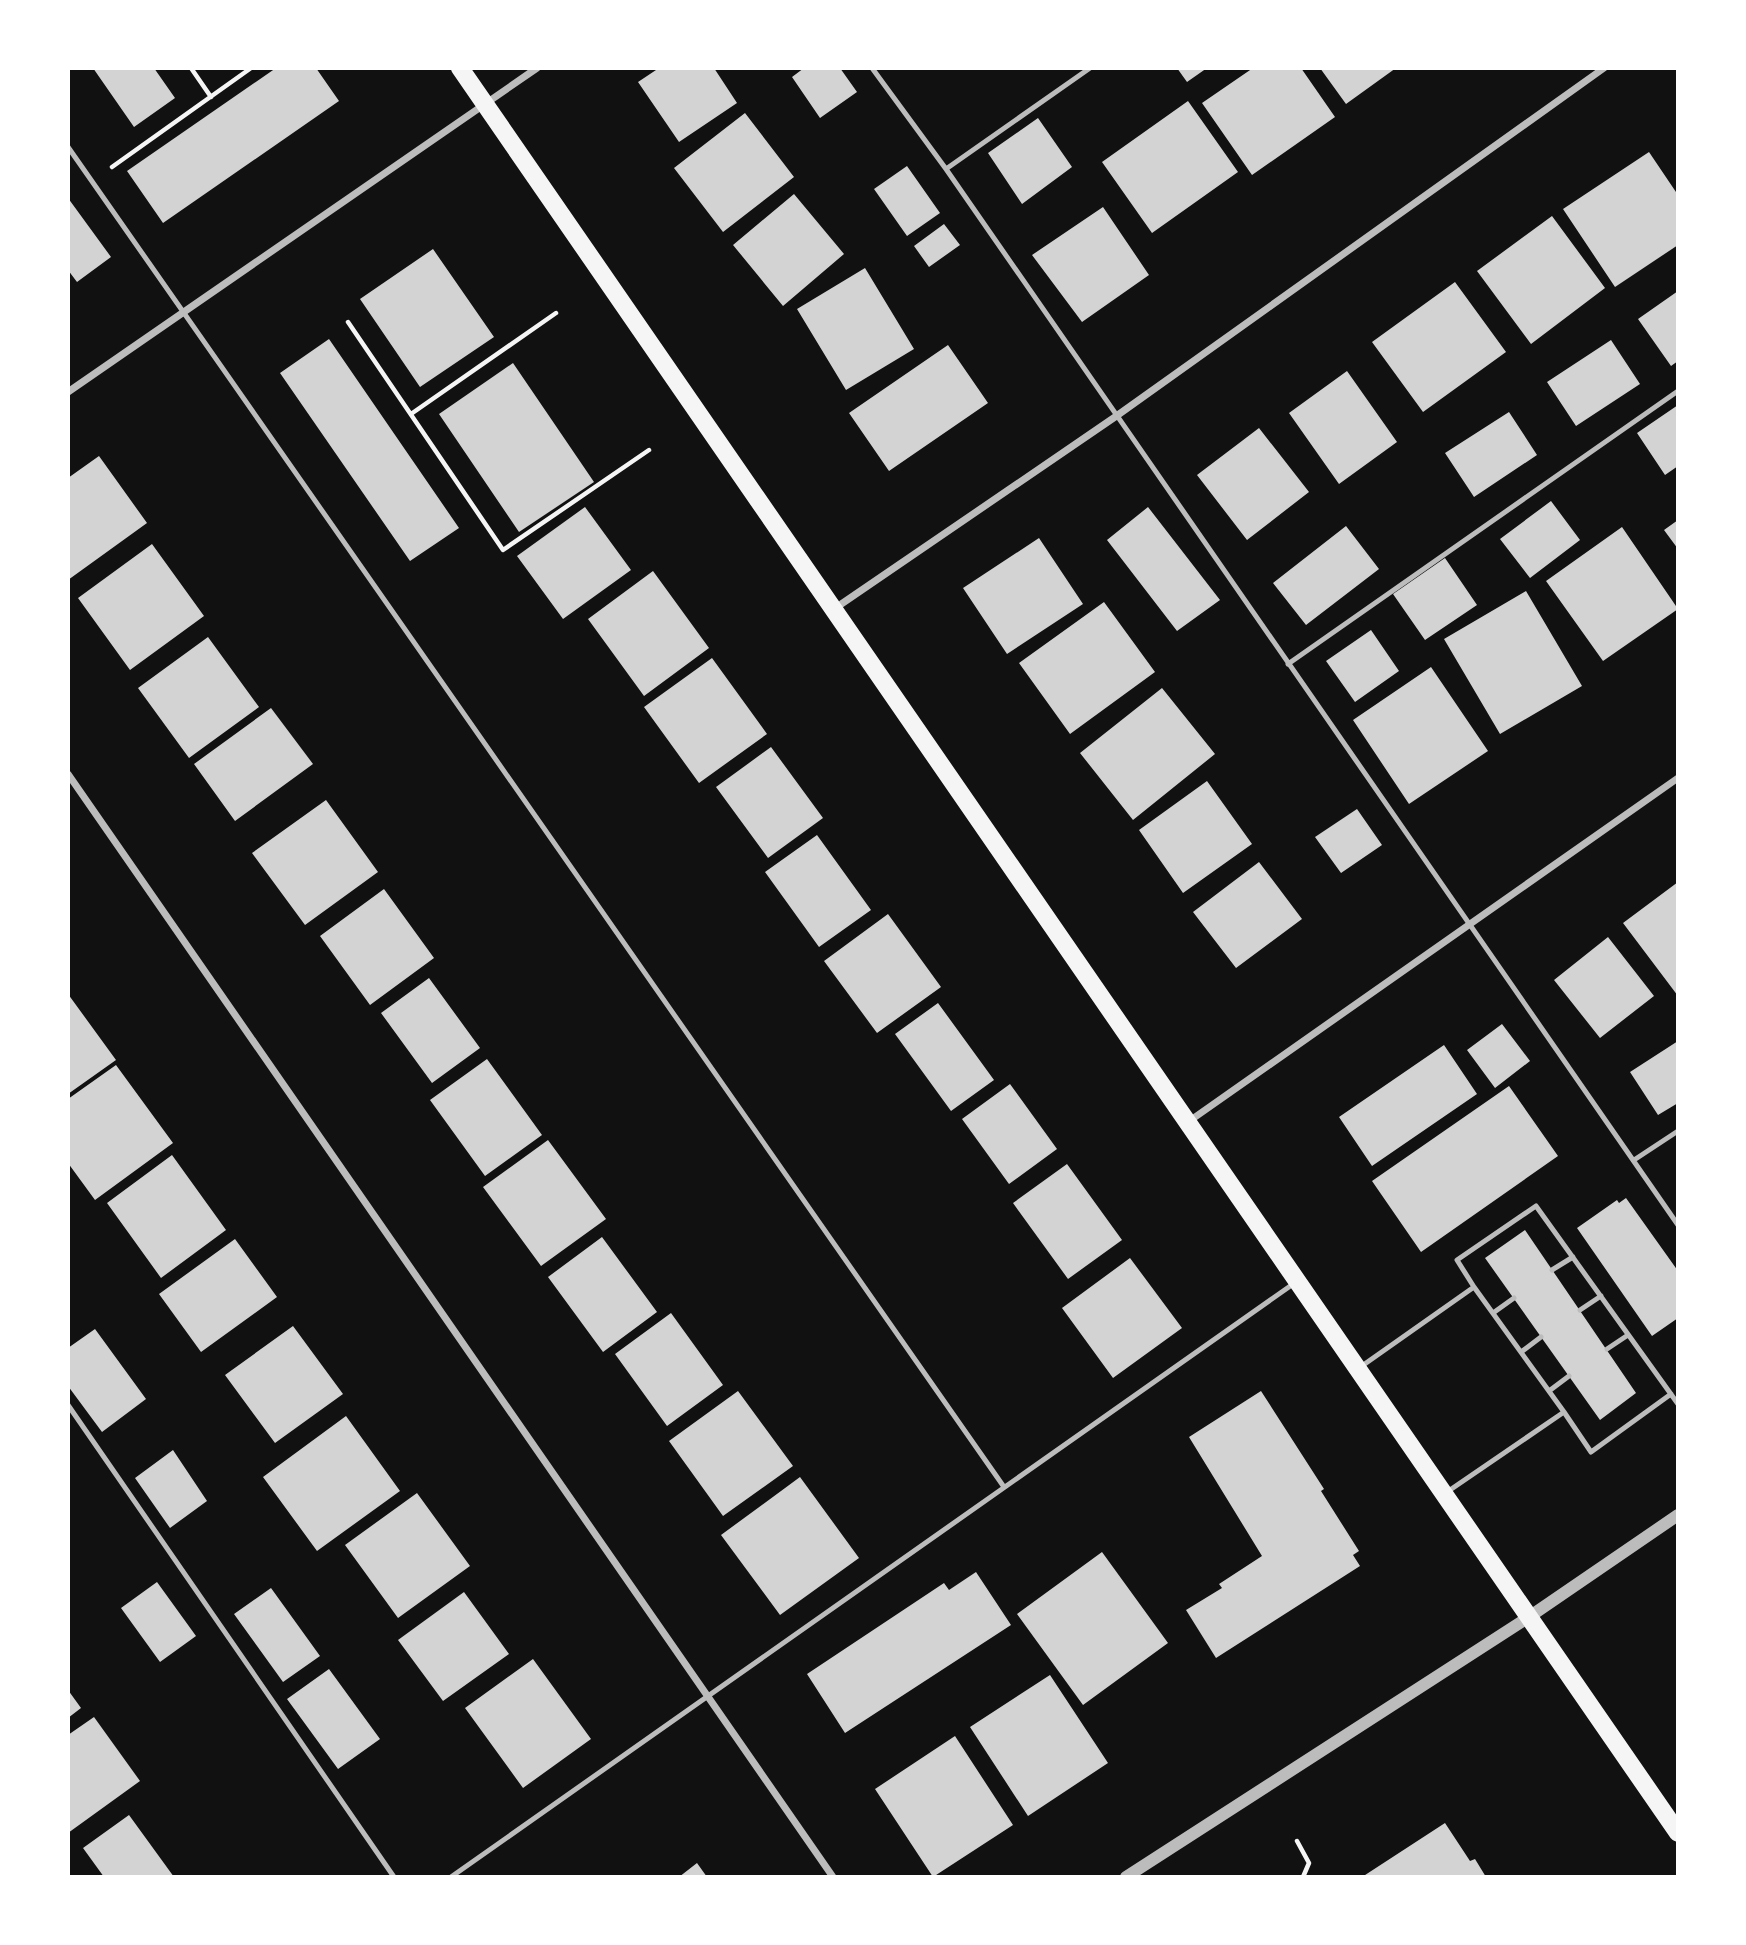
<svg xmlns="http://www.w3.org/2000/svg" width="1746" height="1945" font-family="'IBM Plex Sans',sans-serif">
  <style>
    .building { fill: #d3d3d3 }
    .lines { fill: none; stroke-linecap: round; stroke-linejoin: round }
    .path { stroke: #f5f5f5; stroke-width: 4.5 }
    .service { stroke: #bcbcbc; stroke-width: 5 }
    .minor { stroke: #bcbcbc; stroke-width: 7 }
    .tertiary { stroke: #bcbcbc; stroke-width: 12 }
    .primary { stroke: #f5f5f5; stroke-width: 18 }
  </style>
  <rect width="100%" height="100%" fill="#111"/>
  <path class="building" d="M 93,68 L 154,68 L 175,98 L 134,127 Z
    M 276,68 L 316,68 L 339,101 L 163,223 L 127,171 Z
    M 659,68 L 714,68 L 737,103 L 679,142 L 638,82 Z
    M 804,68 L 840,68 L 857,92 L 820,118 L 792,77 Z
    M 1177,68 L 1207,68 L 1187,82 Z
    M 1253,68 L 1301,68 L 1335,117 L 1252,175 L 1202,103 Z
    M 1320,68 L 1396,68 L 1346,104 Z
    M 1188,101 L 1238,172 L 1152,233 L 1102,162 Z
    M 745,113 L 794,177 L 723,232 L 674,168 Z
    M 1038,118 L 1072,167 L 1022,204 L 988,153 Z
    M 1649,152 L 1678,195 L 1678,245 L 1615,287 L 1563,209 Z
    M 907,166 L 940,213 L 907,236 L 874,189 Z
    M 794,194 L 844,254 L 783,306 L 733,245 Z
    M 68,198 L 111,257 L 77,282 L 68,270 Z
    M 1103,207 L 1149,275 L 1082,322 L 1032,255 Z
    M 1552,216 L 1605,288 L 1531,344 L 1477,271 Z
    M 944,224 L 960,245 L 929,267 L 914,246 Z
    M 433,249 L 494,337 L 420,387 L 360,299 Z
    M 865,268 L 914,349 L 846,390 L 797,309 Z
    M 1455,282 L 1506,352 L 1423,412 L 1372,342 Z
    M 1678,291 L 1678,361 L 1671,366 L 1638,319 Z
    M 329,339 L 459,528 L 410,561 L 280,373 Z
    M 1611,340 L 1640,384 L 1576,426 L 1547,382 Z
    M 948,345 L 988,403 L 889,471 L 849,413 Z
    M 513,363 L 594,482 L 519,532 L 439,414 Z
    M 1347,371 L 1397,442 L 1339,484 L 1289,413 Z
    M 1678,405 L 1678,466 L 1665,475 L 1637,433 Z
    M 1509,412 L 1537,455 L 1474,497 L 1445,453 Z
    M 1259,428 L 1309,492 L 1247,540 L 1197,475 Z
    M 99,456 L 147,523 L 68,580 L 68,478 Z
    M 1551,501 L 1580,540 L 1530,578 L 1500,539 Z
    M 585,507 L 631,570 L 563,619 L 517,556 Z
    M 1148,507 L 1220,600 L 1177,631 L 1107,540 Z
    M 1678,520 L 1678,549 L 1664,530 Z
    M 1346,526 L 1379,569 L 1306,625 L 1273,583 Z
    M 1622,527 L 1678,609 L 1603,661 L 1546,581 Z
    M 1039,538 L 1083,604 L 1007,654 L 963,588 Z
    M 152,544 L 204,616 L 130,670 L 78,598 Z
    M 1445,558 L 1477,605 L 1425,640 L 1393,594 Z
    M 653,571 L 709,648 L 644,696 L 588,619 Z
    M 1526,591 L 1582,686 L 1500,734 L 1444,639 Z
    M 1104,602 L 1155,672 L 1070,734 L 1019,663 Z
    M 1371,630 L 1399,671 L 1355,702 L 1326,661 Z
    M 208,637 L 259,707 L 189,758 L 138,688 Z
    M 712,658 L 767,734 L 699,783 L 644,707 Z
    M 1431,667 L 1488,751 L 1409,804 L 1353,720 Z
    M 1162,688 L 1215,754 L 1133,820 L 1080,753 Z
    M 271,708 L 313,764 L 235,821 L 194,764 Z
    M 771,747 L 823,818 L 768,858 L 716,787 Z
    M 1207,781 L 1252,844 L 1183,893 L 1139,830 Z
    M 326,800 L 378,872 L 305,925 L 252,853 Z
    M 1357,809 L 1382,845 L 1341,873 L 1315,837 Z
    M 817,835 L 871,910 L 819,947 L 765,872 Z
    M 1259,862 L 1302,919 L 1236,968 L 1193,912 Z
    M 1678,882 L 1678,996 L 1623,923 Z
    M 384,889 L 434,958 L 370,1005 L 320,936 Z
    M 888,914 L 941,987 L 877,1033 L 824,961 Z
    M 1608,937 L 1654,996 L 1600,1038 L 1554,980 Z
    M 429,978 L 480,1048 L 432,1083 L 381,1013 Z
    M 68,994 L 116,1060 L 68,1094 Z
    M 938,1003 L 994,1080 L 951,1111 L 895,1034 Z
    M 1502,1024 L 1530,1061 L 1495,1088 L 1467,1050 Z
    M 1678,1041 L 1678,1103 L 1658,1115 L 1630,1072 Z
    M 1444,1045 L 1477,1094 L 1372,1166 L 1339,1117 Z
    M 487,1059 L 542,1135 L 485,1176 L 430,1100 Z
    M 116,1065 L 173,1143 L 95,1200 L 68,1163 L 68,1099 Z
    M 1010,1084 L 1057,1149 L 1009,1184 L 962,1119 Z
    M 1509,1086 L 1558,1156 L 1421,1252 L 1372,1181 Z
    M 548,1140 L 606,1219 L 541,1266 L 483,1187 Z
    M 172,1155 L 226,1230 L 161,1278 L 107,1203 Z
    M 1067,1164 L 1122,1240 L 1068,1279 L 1013,1203 Z
    M 1626,1198 L 1678,1271 L 1678,1318 L 1652,1336 L 1577,1228 L 1617,1200 L 1619,1203 Z
    M 1525,1230 L 1636,1393 L 1600,1420 L 1485,1258 Z
    M 602,1237 L 657,1312 L 603,1352 L 548,1277 Z
    M 235,1239 L 277,1297 L 201,1352 L 159,1294 Z
    M 1130,1258 L 1182,1328 L 1113,1378 L 1062,1308 Z
    M 671,1313 L 723,1385 L 667,1426 L 615,1354 Z
    M 293,1326 L 343,1394 L 275,1443 L 225,1375 Z
    M 95,1329 L 146,1399 L 102,1432 L 68,1386 L 68,1348 Z
    M 738,1391 L 793,1466 L 723,1516 L 669,1441 Z
    M 1261,1391 L 1324,1489 L 1321,1491 L 1359,1551 L 1353,1555 L 1360,1566 L 1216,1658 L 1186,1610 L 1222,1588 L 1219,1584 L 1262,1556 L 1189,1437 Z
    M 346,1416 L 400,1491 L 317,1551 L 263,1477 Z
    M 173,1450 L 207,1501 L 170,1528 L 135,1478 Z
    M 800,1477 L 859,1558 L 780,1615 L 721,1535 Z
    M 417,1493 L 470,1566 L 398,1618 L 345,1545 Z
    M 1102,1552 L 1168,1643 L 1083,1705 L 1017,1614 Z
    M 976,1572 L 1011,1625 L 845,1733 L 807,1674 L 944,1583 L 949,1590 Z
    M 157,1582 L 196,1636 L 160,1662 L 121,1608 Z
    M 271,1588 L 320,1656 L 283,1682 L 234,1614 Z
    M 464,1592 L 509,1654 L 443,1701 L 398,1640 Z
    M 533,1659 L 591,1739 L 523,1788 L 465,1708 Z
    M 329,1669 L 380,1739 L 338,1769 L 287,1699 Z
    M 1050,1675 L 1108,1763 L 1028,1816 L 970,1727 Z
    M 68,1690 L 81,1708 L 68,1718 Z
    M 94,1717 L 140,1781 L 68,1833 L 68,1735 Z
    M 955,1736 L 1013,1825 L 933,1877 L 875,1789 Z
    M 129,1815 L 174,1877 L 104,1877 L 83,1848 Z
    M 1445,1823 L 1470,1861 L 1475,1859 L 1486,1877 L 1362,1877 Z
    M 697,1863 L 707,1877 L 679,1877 Z"/>
  <g class="lines">
    <path class="path" d="M 191,68 L 211,97
      M 112,167 L 251,68
      M 348,322 L 503,550 L 649,450
      M 411,414 L 556,313
      M 1297,1841 L 1309,1863 L 1303,1877"/>
    <path class="service" d="M 872,68 L 946,169 L 1678,1225
      M 68,147 L 1004,1487
      M 946,169 L 1090,68
      M 1288,664 L 1678,391
      M 1634,1160 L 1678,1131
      M 1552,1270 L 1573,1257
      M 1474,1287 L 1564,1412
      M 1580,1310 L 1601,1296
      M 1493,1313 L 1514,1298
      M 1607,1349 L 1628,1335
      M 1521,1352 L 1541,1337
      M 1359,1368 L 1474,1287 L 1457,1260 L 1536,1206 L 1678,1404
      M 1549,1391 L 1569,1376
      M 68,1405 L 394,1877
      M 1447,1492 L 1564,1412 L 1591,1452 L 1671,1394
      M 451,1877 L 1296,1282"/>
    <path class="minor" d="M 68,392 L 537,68
      M 834,609 L 1115,417 L 1604,68
      M 68,774 L 833,1877
      M 1188,1122 L 1678,778"/>
    <path class="tertiary" d="M 1126,1877 L 1529,1617 L 1678,1515"/>
    <path class="primary" d="M 460,68 L 1678,1833"/>
  </g>
  <rect width="1746" height="1945" fill="none" stroke="#ffffff" stroke-width="140"/>
</svg>
